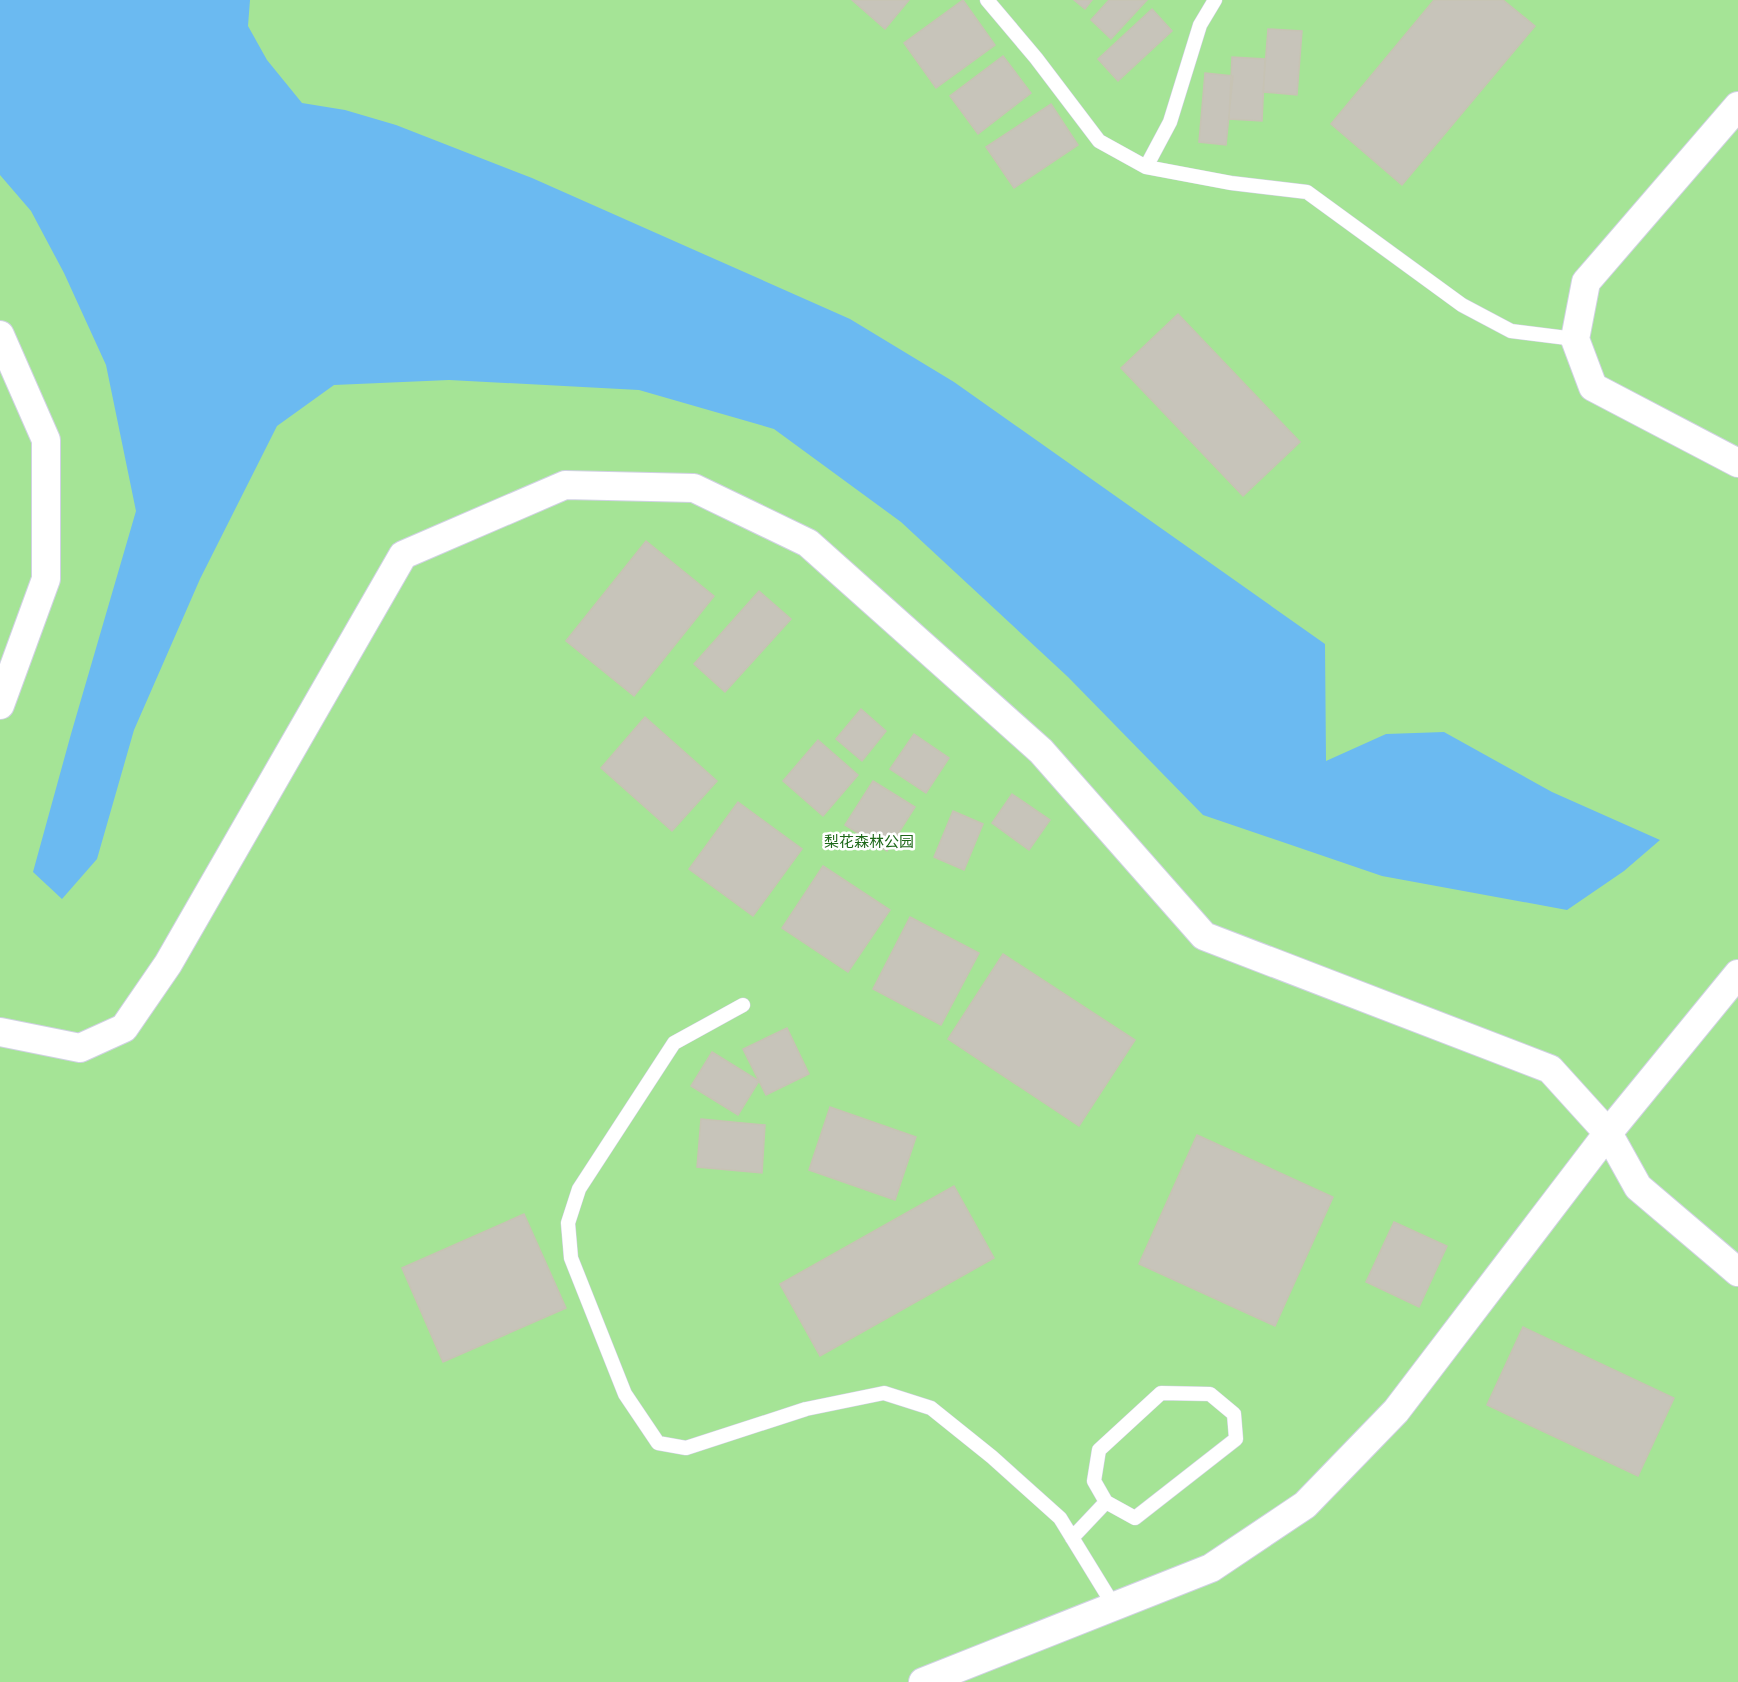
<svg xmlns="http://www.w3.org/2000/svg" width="1738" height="1682" font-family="Barlow,'Noto Sans SC',sans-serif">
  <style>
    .green { fill: #a5e496 }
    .water { fill: #6bbaf1 }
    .building { fill: #c7c4ba; stroke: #c7c3b4; stroke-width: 1.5 }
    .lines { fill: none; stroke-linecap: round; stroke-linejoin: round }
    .service-casing { stroke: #d0d1e3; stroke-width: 15 }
    .minor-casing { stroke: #d0d1e3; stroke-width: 30 }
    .service { stroke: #fff; stroke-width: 14 }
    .minor { stroke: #fff; stroke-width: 28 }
    .labels { text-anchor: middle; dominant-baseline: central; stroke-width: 5; stroke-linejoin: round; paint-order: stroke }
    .park-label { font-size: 15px; fill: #1d6818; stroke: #fff }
  </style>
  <rect width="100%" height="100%" fill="#ece7db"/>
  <path class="green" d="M 0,0 L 1738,0 L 1738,1682 L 0,1682 Z"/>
  <path class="water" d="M 0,0 L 250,0 L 248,26 L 267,60 L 302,103 L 345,110 L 396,125 L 532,178 L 850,319 L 954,382 L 1325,644 L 1326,761 L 1386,734 L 1444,732 L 1552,792 L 1660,840 L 1624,871 L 1567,910 L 1382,876 L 1203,815 L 1068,677 L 901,522 L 774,429 L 639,390 L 449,380 L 334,385 L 277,426 L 200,579 L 134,730 L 97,859 L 62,899 L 33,872 L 71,734 L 136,511 L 106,365 L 64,273 L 31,211 L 0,175 Z"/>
  <path class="building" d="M 852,0 L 909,0 L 885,29 Z
    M 963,0 L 995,45 L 936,88 L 904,43 Z
    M 1074,0 L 1092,0 L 1085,9 Z
    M 1109,0 L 1147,0 L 1111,39 L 1091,20 Z
    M 1434,0 L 1503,0 L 1535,26 L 1402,185 L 1331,124 Z
    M 1152,9 L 1172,31 L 1118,81 L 1098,59 Z
    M 1268,29 L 1302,31 L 1297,95 L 1263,92 Z
    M 1003,56 L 1031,93 L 978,134 L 950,96 Z
    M 1232,57 L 1265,59 L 1262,121 L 1229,119 Z
    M 1205,73 L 1233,76 L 1226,145 L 1199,142 Z
    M 1051,104 L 1078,145 L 1014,188 L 986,147 Z
    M 1178,314 L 1300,442 L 1243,496 L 1121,368 Z
    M 646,541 L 714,596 L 634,696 L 566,641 Z
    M 759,591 L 791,619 L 725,692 L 694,664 Z
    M 861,709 L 886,731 L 862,761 L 836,739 Z
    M 645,717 L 717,781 L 672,831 L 601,768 Z
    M 914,734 L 949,758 L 926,793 L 890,769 Z
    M 818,740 L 858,775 L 823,816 L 783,781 Z
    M 873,781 L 915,807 L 887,851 L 845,825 Z
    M 1012,794 L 1050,820 L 1029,850 L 992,823 Z
    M 738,802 L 802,849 L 753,916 L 689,869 Z
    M 953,811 L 983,824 L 964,870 L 934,857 Z
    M 823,866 L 890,910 L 848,972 L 782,928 Z
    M 910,917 L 979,953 L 941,1025 L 873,989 Z
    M 1003,954 L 1135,1040 L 1079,1126 L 948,1039 Z
    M 787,1028 L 809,1074 L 766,1095 L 743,1049 Z
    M 712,1052 L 759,1081 L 738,1115 L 691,1086 Z
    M 830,1107 L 916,1137 L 895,1200 L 809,1170 Z
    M 701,1119 L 765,1125 L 762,1173 L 697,1167 Z
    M 1197,1135 L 1333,1197 L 1275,1326 L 1139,1264 Z
    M 954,1186 L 994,1258 L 820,1356 L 780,1284 Z
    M 524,1214 L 566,1308 L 443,1362 L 402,1268 Z
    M 1394,1222 L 1447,1246 L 1419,1307 L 1366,1282 Z
    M 1523,1327 L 1674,1398 L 1638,1476 L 1487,1405 Z"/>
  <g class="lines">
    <defs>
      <path id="service" d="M 987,0 L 1036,58 L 1099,141 L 1146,167
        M 1215,0 L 1200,25 L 1170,122 L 1146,167 L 1231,183 L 1307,192 L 1462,305 L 1511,331 L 1575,339
        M 743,1005 L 674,1043 L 579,1189 L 568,1223 L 571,1258 L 625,1394 L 658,1443 L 686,1448 L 806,1409 L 884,1393 L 931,1408 L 992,1457 L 1060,1518 L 1114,1606
        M 1161,1393 L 1210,1394 L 1234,1414 L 1236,1439 L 1135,1518 L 1106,1502 L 1094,1481 L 1099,1450 Z
        M 1072,1538 L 1106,1502"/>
      <path id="minor" d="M 1738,106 L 1586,282 L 1575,339 L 1593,387 L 1738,463
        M 0,335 L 46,440 L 46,579 L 0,705
        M 0,1032 L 80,1048 L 124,1028 L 168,964 L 403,555 L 565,485 L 694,488 L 808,543 L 1041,751 L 1204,936 L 1550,1069 L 1608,1133 L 1638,1187 L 1738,1272
        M 923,1682 L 1211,1568 L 1305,1505 L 1396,1411 L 1608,1133 L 1738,974"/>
    </defs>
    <use href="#service" class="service-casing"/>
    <use href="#minor" class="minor-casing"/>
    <use href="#service" class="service"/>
    <use href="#minor" class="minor"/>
  </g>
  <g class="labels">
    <g class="park-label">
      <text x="869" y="841">梨花森林公园</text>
    </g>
  </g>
</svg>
